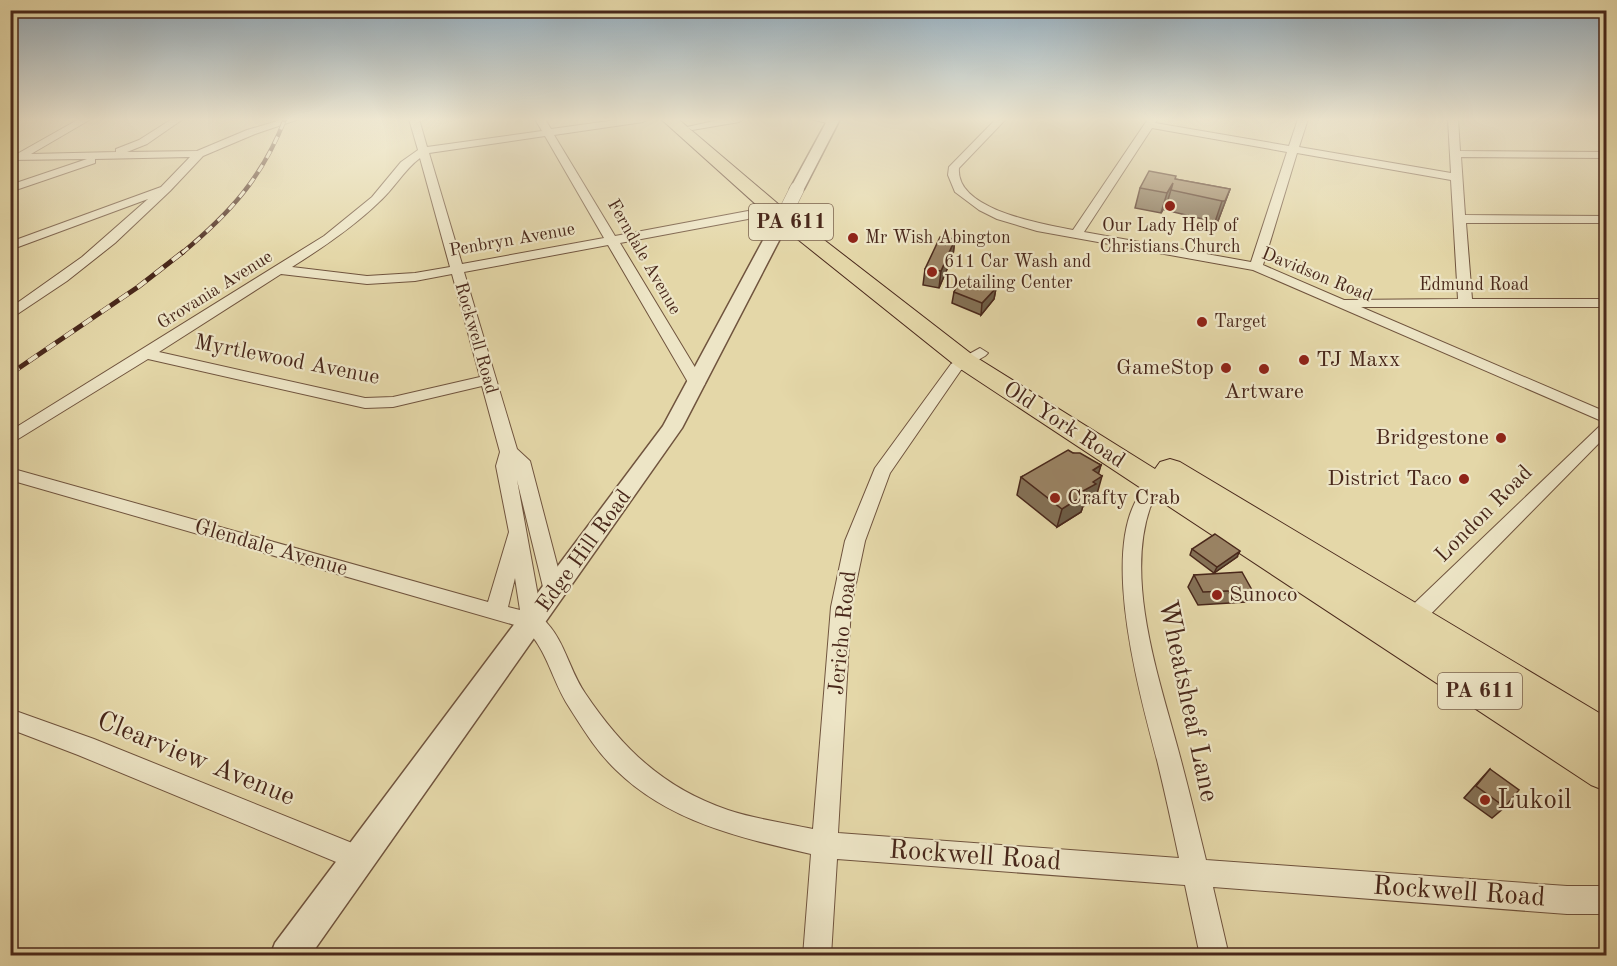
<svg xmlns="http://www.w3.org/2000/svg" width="1617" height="966" font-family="'Old Standard TT',serif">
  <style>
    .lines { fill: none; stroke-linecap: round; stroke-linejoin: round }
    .minor-casing { stroke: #70543e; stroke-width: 2 }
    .tertiary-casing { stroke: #70543e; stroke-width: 3 }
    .trunk-casing { stroke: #49281b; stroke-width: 2 }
    .minor { fill: #ede5c6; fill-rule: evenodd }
    .tertiary { fill: #ede5c6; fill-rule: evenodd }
    .trunk { fill: #e4d7a8; fill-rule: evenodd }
    .rail-far1-casing { stroke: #49281b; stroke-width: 4.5 }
    .rail-casing { stroke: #49281b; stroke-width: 5 }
    .rail-far1 { stroke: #ede5c6; stroke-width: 3; stroke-dasharray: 8; stroke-linecap: butt }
    .rail { stroke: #ede5c6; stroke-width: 4; stroke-dasharray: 11; stroke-linecap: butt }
    .tertiary-bridge-casing { stroke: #70543e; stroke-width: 15; stroke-linecap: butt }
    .tertiary-bridge { stroke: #ede5c6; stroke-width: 14 }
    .wall { fill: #847156; stroke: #49281b; stroke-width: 1.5 }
    .shaded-wall { fill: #6c5c46; stroke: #49281b; stroke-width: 1.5 }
    .building { fill: #9a8364; stroke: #49281b; stroke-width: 1.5 }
    .poi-dot { fill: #8f2418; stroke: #ede5c6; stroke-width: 2 }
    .labels { text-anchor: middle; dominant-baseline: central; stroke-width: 4.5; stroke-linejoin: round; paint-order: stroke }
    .far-poi-label { font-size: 18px; fill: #49281b; stroke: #ede5c6; text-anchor: start }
    .far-street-label { font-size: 18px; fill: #49281b; stroke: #ede5c6 }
    .shield { fill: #ede5c6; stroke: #7a614e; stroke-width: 1.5 }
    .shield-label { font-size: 21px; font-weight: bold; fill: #49281b }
    .street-label { font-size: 22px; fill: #49281b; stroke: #ede5c6 }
    .poi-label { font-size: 22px; fill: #49281b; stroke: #ede5c6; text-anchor: start }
    .near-street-label { font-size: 27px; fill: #49281b; stroke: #ede5c6 }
    .near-poi-label { font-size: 27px; fill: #49281b; stroke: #ede5c6; text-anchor: start }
  </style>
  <rect width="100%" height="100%" fill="#e4d7a8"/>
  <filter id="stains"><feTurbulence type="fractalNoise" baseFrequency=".00333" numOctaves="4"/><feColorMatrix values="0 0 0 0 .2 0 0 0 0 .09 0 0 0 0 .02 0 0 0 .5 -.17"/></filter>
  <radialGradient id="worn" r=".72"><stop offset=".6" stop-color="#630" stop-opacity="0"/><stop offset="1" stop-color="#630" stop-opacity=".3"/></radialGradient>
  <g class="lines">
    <defs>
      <path id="minor" d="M 79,119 L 91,119 L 31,154 L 116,152 L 116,149 L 139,140 L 172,119 L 183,119 L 147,144 L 127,152 L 197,151 L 247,130 L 284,119 L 299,119 L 255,134 L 203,156 L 170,191 L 115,243 L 67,281 L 10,319 L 10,308 L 82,257 L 148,199 L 10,250 L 10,242 L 161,187 L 190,157 L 95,159 L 95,163 L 10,192 L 10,185 L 87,159 L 10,160 L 10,154 L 17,154 Z
        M 409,119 L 419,119 L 427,147 L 542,131 L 535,119 L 545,119 L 551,129 L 624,119 L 648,119 L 643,122 L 554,135 L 615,236 L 748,211 L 754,215 L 748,219 L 620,243 L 705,384 L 697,389 L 689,384 L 608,245 L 464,272 L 517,449 L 530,461 L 564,591 L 561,597 L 554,599 L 547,597 L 544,591 L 517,480 L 542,618 C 565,639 568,668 585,693 C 622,748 663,788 728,810 C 755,819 785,823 813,829 L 831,607 L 845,541 L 875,468 L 951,364 L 980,348 L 988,353 L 985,356 L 961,370 L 890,473 L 865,541 L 851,607 L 838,833 L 1179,858 C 1172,825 1165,793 1157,760 C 1142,700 1081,498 1170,473 L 1176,475 L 1179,479 C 1172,490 1155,494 1150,508 C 1125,581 1159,678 1178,749 C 1188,786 1197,823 1206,860 L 1567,886 L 1606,886 L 1606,914 L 1567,914 L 1213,887 L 1229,956 L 1200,956 L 1185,885 L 837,859 L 831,956 L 803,956 L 811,854 C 741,838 669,822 616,770 C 597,752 583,729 569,707 C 552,681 548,651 525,628 L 10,480 L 10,468 L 488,602 L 509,532 L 496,466 L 500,452 L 482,386 L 393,407 L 365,408 L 148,359 L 10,444 L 10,431 L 324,236 L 372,197 L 401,162 L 418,150 ZM 545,136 L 604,238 L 462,264 L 429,153 ZM 420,158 L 450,267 L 415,273 L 367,276 L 292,267 C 322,248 352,228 378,203 C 394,189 403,171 420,158 ZM 281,274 L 367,284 L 415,281 L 452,274 L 480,377 L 393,397 L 365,398 L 159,352 ZM 515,578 L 520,610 L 508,607 Z
        M 723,119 L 744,119 L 739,122 L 692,130 L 687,127 Z
        M 810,119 L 835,119 L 837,121 L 832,124 Z
        M 996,119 L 1006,119 L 959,168 C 955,210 1043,224 1073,230 L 1148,119 L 1158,119 L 1155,123 L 1289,146 L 1298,119 L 1308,119 L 1299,147 L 1451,173 L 1448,119 L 1458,119 L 1460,151 L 1606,152 L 1606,158 L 1461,157 L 1465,215 L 1606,216 L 1606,223 L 1466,223 L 1472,299 L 1606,299 L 1606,307 L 1361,307 L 1606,412 L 1606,436 L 1415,630 L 1407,632 L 1399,630 L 1396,624 L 1399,618 L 1604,422 L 1253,270 L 1037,231 L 997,219 L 979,210 L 955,192 L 948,175 L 949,167 ZM 1152,128 L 1287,152 L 1251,262 L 1084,232 ZM 1297,153 L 1451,180 L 1458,299 L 1344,300 L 1263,265 Z
        M 10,709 L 94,739 L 367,849 L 371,858 L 367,867 L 358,871 L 78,755 L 10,729 Z"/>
      <path id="tertiary" d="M 828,119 L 840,119 L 804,189 L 802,192 L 792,192 L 790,189 Z
        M 776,226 L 784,231 L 682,428 L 310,956 L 270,956 L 275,943 L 663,426 L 768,231 Z"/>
      <path id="trunk" d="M 661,119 L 678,119 L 784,209 L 974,356 L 1155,469 L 1160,462 L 1170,459 L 1180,462 L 1606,717 L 1606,791 L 1591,785 L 956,366 L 770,217 Z"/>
    </defs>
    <use href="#minor" class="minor-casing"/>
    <use href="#tertiary" class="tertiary-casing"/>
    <use href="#trunk" class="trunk-casing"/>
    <use href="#minor" class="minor"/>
    <use href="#tertiary" class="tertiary"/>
    <use href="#trunk" class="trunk"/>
    <defs>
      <path id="rail-far1" d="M 182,253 C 230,213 262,178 285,119"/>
      <path id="rail" d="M 10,374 L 138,287 L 183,252"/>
    </defs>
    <use href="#rail-far1" class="rail-far1-casing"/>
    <use href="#rail" class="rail-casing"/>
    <use href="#rail-far1" class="rail-far1"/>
    <use href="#rail" class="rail"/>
    <defs>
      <path id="tertiary-bridge" d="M 776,231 L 797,189"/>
    </defs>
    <use href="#tertiary-bridge" class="tertiary-bridge-casing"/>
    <use href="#tertiary-bridge" class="tertiary-bridge"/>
  </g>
  <path class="wall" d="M 1175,179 L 1230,189 L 1218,221 L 1215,222 L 1165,210 L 1167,203 L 1161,213 L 1135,208 L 1140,188 Z
    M 955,239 L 953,255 L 939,288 L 923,285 L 925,269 Z
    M 996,288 L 994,299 L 981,315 L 952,303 L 954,292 Z
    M 1073,453 L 1101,465 L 1098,473 L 1097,494 L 1092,497 L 1090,503 L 1083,506 L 1081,512 L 1057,527 L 1017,495 L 1021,477 Z
    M 1192,549 L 1237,557 L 1214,573 L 1190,555 Z
    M 1194,575 L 1252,590 L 1246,602 L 1198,605 L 1188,587 Z
    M 1490,769 L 1505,807 L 1492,818 L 1464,798 Z"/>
  <path class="shaded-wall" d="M 1173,183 L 1167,203 L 1161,213 L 1167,193 Z
    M 1230,189 L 1218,221 L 1215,222 L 1222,201 Z
    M 955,239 L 953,255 L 939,288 L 941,271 Z
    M 996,288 L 994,299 L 981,315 L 982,303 Z
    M 1101,465 L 1097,479 L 1102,476 L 1097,494 L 1092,497 L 1090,503 L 1083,506 L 1081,512 L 1057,527 L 1062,509 L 1093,470 Z
    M 1240,551 L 1237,557 L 1214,573 L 1217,567 Z"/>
  <path class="building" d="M 1149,171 L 1176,176 L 1175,179 L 1230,189 L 1225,201 L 1222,201 L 1171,190 L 1173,183 L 1167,193 L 1140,188 Z
    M 940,237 L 955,239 L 941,271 L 925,269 Z
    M 960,280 L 996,288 L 982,303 L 954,292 Z
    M 1068,450 L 1073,453 L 1080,453 L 1101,465 L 1093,470 L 1102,476 L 1093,482 L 1096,484 L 1083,491 L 1086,494 L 1062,509 L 1021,477 Z
    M 1215,534 L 1240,551 L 1217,567 L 1192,549 Z
    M 1242,572 L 1252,590 L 1203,592 L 1194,575 Z
    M 1490,769 L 1519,790 L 1505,807 L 1476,786 Z"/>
  <linearGradient id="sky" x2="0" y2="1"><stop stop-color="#91aabb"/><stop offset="0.47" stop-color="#f3edd8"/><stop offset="1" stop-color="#f3edd8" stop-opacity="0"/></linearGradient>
  <rect width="1617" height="254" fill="url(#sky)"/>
  <g class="poi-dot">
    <circle cx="1170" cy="206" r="6"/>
    <circle cx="853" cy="238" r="6"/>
    <circle cx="932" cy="272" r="6"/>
    <circle cx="1202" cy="322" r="6"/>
    <circle cx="1304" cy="360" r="6"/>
    <circle cx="1226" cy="368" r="6"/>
    <circle cx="1264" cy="369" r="6"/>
    <circle cx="1501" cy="438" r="6"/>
    <circle cx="1464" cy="479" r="6"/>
    <circle cx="1055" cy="498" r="6"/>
    <circle cx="1217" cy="595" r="6"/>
    <circle cx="1485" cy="800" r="6"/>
  </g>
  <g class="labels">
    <g class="far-poi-label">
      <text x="1170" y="226" text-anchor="middle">Our Lady Help of<tspan x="1170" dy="21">Christians Church</tspan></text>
      <text x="865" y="238">Mr Wish Abington</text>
      <text x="944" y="262">611 Car Wash and<tspan x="944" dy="21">Detailing Center</tspan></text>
      <text x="1214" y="322">Target</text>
    </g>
    <g class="far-street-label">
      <text transform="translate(512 240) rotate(-10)">Penbryn Avenue</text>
      <text transform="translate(644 257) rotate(60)">Ferndale Avenue</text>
      <text transform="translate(1317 275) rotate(22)">Davidson Road</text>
      <text x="1474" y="285">Edmund Road</text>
      <text transform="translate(215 290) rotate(-32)">Grovania Avenue</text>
      <text transform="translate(476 338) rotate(74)">Rockwell Road</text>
    </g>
    <g class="shield">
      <rect x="749" y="204" width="84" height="36" rx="4.5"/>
      <rect x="1438" y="673" width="84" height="36" rx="4.5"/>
    </g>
    <g class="shield-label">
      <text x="791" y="222">PA 611</text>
      <text x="1480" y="691">PA 611</text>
    </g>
    <g class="street-label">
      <text transform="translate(287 360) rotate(11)">Myrtlewood Avenue</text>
      <text transform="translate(1064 425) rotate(33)">Old York Road</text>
      <text transform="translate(1484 514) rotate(-45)">London Road</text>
      <text transform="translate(271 548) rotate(16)">Glendale Avenue</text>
      <text transform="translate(584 551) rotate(-54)">Edge Hill Road</text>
      <text transform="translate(843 633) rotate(-84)">Jericho Road</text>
    </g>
    <g class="poi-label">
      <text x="1316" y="360">TJ Maxx</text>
      <text x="1214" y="368" text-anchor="end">GameStop</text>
      <text x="1264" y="392" text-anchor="middle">Artware</text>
      <text x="1489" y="438" text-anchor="end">Bridgestone</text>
      <text x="1452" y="479" text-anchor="end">District Taco</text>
      <text x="1067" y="498">Crafty Crab</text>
      <text x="1229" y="595">Sunoco</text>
    </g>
    <g class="near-street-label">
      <text transform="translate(1188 701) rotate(78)">Wheatsheaf Lane</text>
      <text transform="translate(196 759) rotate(22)">Clearview Avenue</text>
      <text transform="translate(975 856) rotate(4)">Rockwell Road</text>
      <text transform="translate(1459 892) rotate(4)">Rockwell Road</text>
    </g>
    <g class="near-poi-label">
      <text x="1497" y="800">Lukoil</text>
    </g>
  </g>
  <rect width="1617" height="966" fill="none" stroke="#e4d7a8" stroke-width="36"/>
  <rect x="12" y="12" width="1593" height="942" fill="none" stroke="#49281b" stroke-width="3"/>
  <rect x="18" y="18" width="1581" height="930" fill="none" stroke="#49281b" stroke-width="1.5"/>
  <rect width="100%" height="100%" filter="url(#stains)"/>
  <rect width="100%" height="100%" fill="url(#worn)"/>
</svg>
